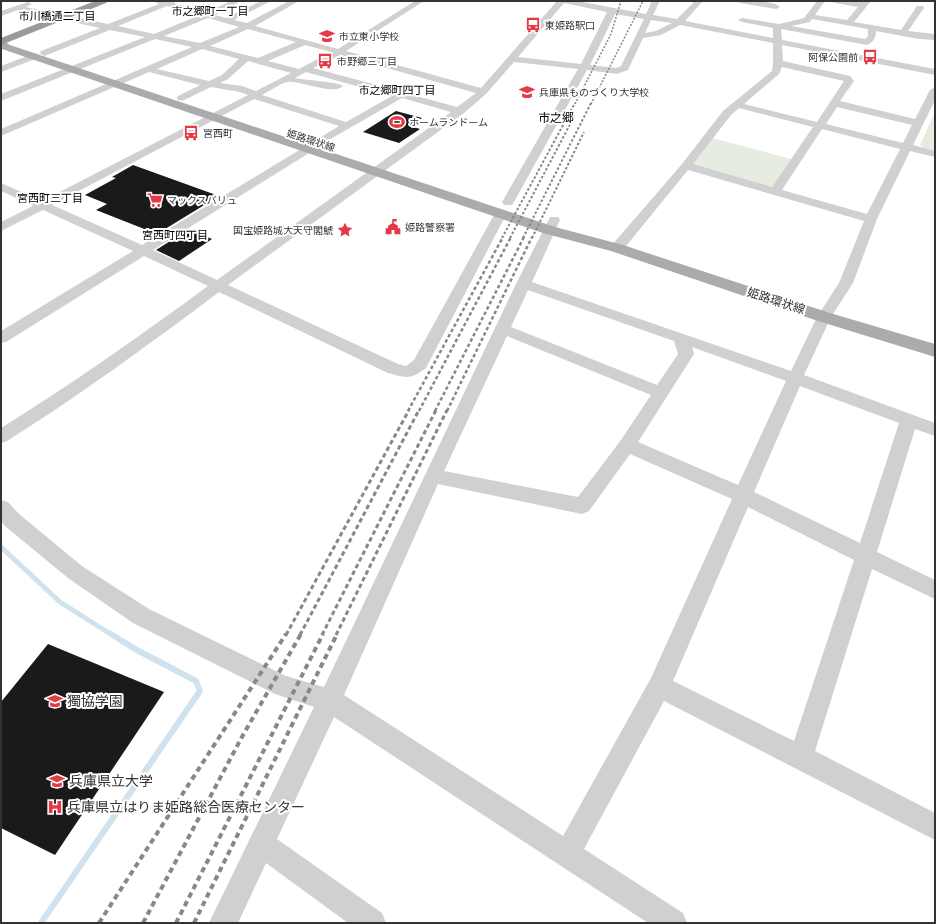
<svg xmlns="http://www.w3.org/2000/svg" width="936" height="924" font-family="'Public Sans','Noto Sans JP',sans-serif">
  <style>
    .green { fill: #e6ecdf }
    .lines { fill: none; stroke-linecap: round; stroke-linejoin: round }
    .stream-far1 { stroke: #cfe2ee; stroke-width: 5 }
    .stream { stroke: #cfe2ee; stroke-width: 6 }
    .building { fill: #1a1a1a }
    .minor { fill: #d0d0d0; fill-rule: evenodd }
    .major { fill: #ababab; fill-rule: evenodd }
    .highway { fill: #9a9a9a; fill-rule: evenodd }
    .rail-far4 { stroke: #888; stroke-width: 1.5; stroke-dasharray: 2 1.5; stroke-linecap: butt }
    .rail-far3 { stroke: #888; stroke-width: 2; stroke-dasharray: 2.5 2; stroke-linecap: butt }
    .rail-far2 { stroke: #888; stroke-width: 2.5; stroke-dasharray: 3.5 2.5; stroke-linecap: butt }
    .rail-far1 { stroke: #888; stroke-width: 3; stroke-dasharray: 4.5 3; stroke-linecap: butt }
    .rail { stroke: #888; stroke-width: 4; stroke-dasharray: 5.5 4; stroke-linecap: butt }
    .labels { text-anchor: middle; dominant-baseline: central; stroke-width: 4; stroke-linejoin: round; paint-order: stroke }
    .far-poi-label { font-size: 10px; fill: #333; stroke: #fff; text-anchor: start }
    .far-street-label { font-size: 10px; fill: #333; stroke: #fff }
    .far-neighbourhood-label { font-size: 11px; fill: #000; stroke: #fff }
    .far-quarter-label { font-size: 12px; fill: #000; stroke: #fff }
    .street-label { font-size: 12px; fill: #333; stroke: #fff }
    .near-poi-label { font-size: 14px; fill: #333; stroke: #fff; text-anchor: start }
  </style>
  <rect width="100%" height="100%" fill="#fff"/>
  <path class="green" d="M 935,112 L 935,151 L 925,149 L 920,145 Z
    M 713,138 L 791,159 L 773,186 L 766,186 L 696,167 L 693,163 Z"/>
  <g class="lines">
    <path class="stream-far1" d="M 1,547 L 60,602 L 112,635"/>
    <path class="stream" d="M 41,923 L 200,691 L 196,681 L 135,649 L 111,634"/>
  </g>
  <path class="building" d="M 396,111 L 422,118 L 410,126 L 420,129 L 399,143 L 363,132 Z
    M 133,165 L 219,196 L 157,234 L 96,210 L 107,204 L 85,195 L 116,178 L 112,177 Z
    M 189,229 L 212,239 L 179,261 L 156,250 Z
    M 48,644 L 164,692 L 55,855 L 1,828 L 1,702 Z"/>
  <g class="lines">
    <path class="minor" d="M 153,1 L 174,1 L 174,3 L 207,12 L 231,1 L 241,1 L 215,15 L 226,18 L 261,1 L 271,1 L 234,20 L 247,23 L 289,1 L 299,1 L 255,26 L 338,49 L 415,1 L 424,1 L 346,51 L 481,88 L 557,1 L 577,1 L 646,14 L 652,1 L 660,1 L 653,15 L 677,19 L 695,1 L 703,1 L 685,21 L 773,38 L 773,28 L 742,22 L 738,20 L 742,18 L 779,24 L 804,18 L 817,1 L 825,1 L 815,15 L 847,20 L 858,7 L 835,3 L 831,1 L 862,2 L 871,1 L 854,22 L 901,30 L 917,6 L 923,6 L 924,8 L 908,31 L 935,34 L 935,40 L 919,39 L 876,31 C 876,37 873,43 867,45 L 781,29 L 782,40 L 935,69 L 935,75 L 782,45 L 783,61 L 850,76 L 854,81 L 840,101 L 915,119 L 930,90 L 935,87 L 935,100 L 913,145 L 935,151 L 935,157 L 910,151 L 877,219 L 853,283 L 831,317 L 804,375 L 935,423 L 935,436 L 915,429 L 877,552 L 935,580 L 935,599 L 872,569 L 815,751 L 935,813 L 935,840 L 664,701 L 584,849 L 683,913 L 687,923 L 648,923 L 334,717 L 277,839 L 382,913 L 386,923 L 348,923 L 266,863 L 238,923 L 209,923 L 314,707 L 275,694 L 133,623 L 68,578 L 5,526 L 1,521 L 1,500 L 8,502 L 19,514 L 82,566 L 149,609 L 286,676 L 324,687 L 516,284 L 550,217 L 558,217 L 560,220 L 532,282 L 791,371 L 817,317 L 839,283 L 864,221 L 688,170 L 622,251 L 612,251 L 610,248 L 612,245 L 682,164 L 723,111 L 772,71 L 773,63 L 773,43 L 680,25 L 661,35 L 643,38 L 628,70 L 617,74 L 587,70 L 514,202 L 512,205 L 504,205 L 502,202 L 578,69 L 514,62 L 486,94 L 464,113 L 228,285 L 398,364 L 406,366 L 414,360 L 495,213 L 497,210 L 505,210 L 507,213 L 426,368 C 410,380 407,378 388,373 L 219,292 C 150,344 80,395 7,441 L 1,443 L 1,428 C 72,384 140,336 208,286 L 144,256 L 6,342 L 1,343 L 1,331 L 133,251 L 43,210 L 1,231 L 1,222 L 33,206 L 1,191 L 1,183 L 42,201 L 248,95 L 240,92 L 211,87 L 182,101 L 178,100 L 177,98 L 178,96 L 200,85 L 149,72 L 1,136 L 1,129 L 192,47 L 155,39 L 1,101 L 1,94 L 145,37 L 110,30 L 44,56 L 40,53 L 41,51 L 100,28 L 18,10 L 1,16 L 1,11 L 28,2 L 32,4 L 26,7 L 108,24 L 159,4 ZM 564,3 L 607,12 L 581,64 L 518,57 ZM 167,6 L 200,15 L 154,34 L 118,26 ZM 615,14 L 644,19 L 621,66 L 616,68 L 590,65 ZM 208,18 L 239,27 L 200,43 L 164,36 ZM 812,19 L 868,29 L 868,36 L 865,39 L 791,26 L 810,22 ZM 651,20 L 672,23 L 656,31 L 645,33 ZM 248,29 L 296,42 L 258,58 L 210,46 ZM 305,45 L 331,52 L 299,69 L 268,61 ZM 202,49 L 239,59 L 222,75 L 209,81 L 157,69 ZM 340,55 L 476,93 L 457,107 L 409,94 L 410,92 L 408,90 L 405,89 L 399,91 L 313,68 ZM 248,61 L 291,73 L 256,91 L 242,86 L 220,83 L 228,79 ZM 782,67 L 844,81 L 817,122 L 744,104 L 779,74 ZM 306,72 L 392,96 L 346,122 L 262,95 C 268,92 281,83 287,82 C 298,80 334,96 343,86 C 339,82 304,80 295,78 ZM 402,98 L 451,112 L 217,280 L 153,250 L 314,150 L 316,148 L 314,146 L 306,146 L 142,245 L 52,205 L 254,99 L 339,126 L 316,140 L 315,142 L 316,144 L 320,145 ZM 837,107 L 912,125 L 903,143 L 826,124 ZM 739,108 L 813,127 L 772,187 L 693,164 L 731,115 ZM 822,129 L 900,149 L 867,214 L 782,190 ZM 528,290 L 674,341 L 678,354 L 657,385 L 511,327 ZM 507,336 L 651,395 L 621,440 L 578,497 L 444,471 ZM 692,347 L 786,381 L 738,485 L 638,442 L 694,354 ZM 800,386 L 899,423 L 860,543 L 754,492 ZM 630,454 L 732,499 L 651,678 L 563,836 L 344,695 L 438,484 L 582,514 L 589,511 ZM 748,507 L 854,560 L 794,741 L 673,681 Z
      M 736,1 C 747,1 772,0 780,7 L 776,9 L 740,3 Z
      M 35,53 L 40,56 L 38,58 L 1,72 L 1,66 Z"/>
    <path class="major" d="M 1,40 L 10,45 L 555,227 L 623,245 L 830,313 L 935,344 L 935,357 L 818,321 L 611,251 L 543,233 L 2,49 Z"/>
    <path class="highway" d="M 95,1 L 108,1 L 106,3 L 1,45 L 1,38 Z"/>
    <path class="rail-far4" d="M 575,104 L 611,34 L 621,1
      M 591,104 L 643,1"/>
    <path class="rail-far3" d="M 502,238 L 575,103
      M 510,238 L 575,115
      M 523,238 L 591,103
      M 532,238 L 584,132"/>
    <path class="rail-far2" d="M 408,411 L 503,237
      M 419,411 L 511,237
      M 435,411 L 524,237
      M 447,411 L 532,237"/>
    <path class="rail-far1" d="M 286,635 L 409,410
      M 300,635 L 419,410
      M 322,635 L 436,410
      M 336,635 L 447,410"/>
    <path class="rail" d="M 99,923 L 286,634
      M 143,923 L 243,735 L 301,634
      M 176,923 L 323,634
      M 194,923 L 337,634"/>
  </g>
  <defs>
    <symbol id="bus-bare" viewBox="-9 -9 18 18"><path d="M-5-6H5V4H4V6H2V4H-2V6H-4V4H-5ZM-3.5-4V0h7V-4ZM-3.5 1.2v1.5H-2V1.2ZM2 1.2v1.5H3.5V1.2Z" fill="#e63946" stroke="#fff" stroke-width="2.5" paint-order="stroke"/></symbol>
    <symbol id="school-bare" viewBox="-9 -9 18 18"><path d="M0-5L7-2L0 1L-7-2ZM-4 1L0 2.5L4 1V4Q0 6-4 4Z" fill="#e63946" stroke="#fff" stroke-width="2.5" paint-order="stroke"/></symbol>
    <symbol id="university-bare" viewBox="-9 -9 18 18"><path d="M0-5L7-2L0 1L-7-2ZM-4 1L0 2.5L4 1V4Q0 6-4 4Z" fill="#e63946" stroke="#fff" stroke-width="2.5" paint-order="stroke"/></symbol>
    <symbol id="stadium-bare" viewBox="-9 -9 18 18"><path d="M0-5a6.5 5 0 1 0 0 10a6.5 5 0 1 0 0-10ZM-3.5-1.8h7v3.6h-7Z" fill="#e63946" stroke="#fff" stroke-width="2.5" paint-order="stroke"/></symbol>
    <symbol id="supermarket-bare" viewBox="-9 -9 18 18"><path d="M-6-5.5h2.5l.6 2H6L4.5 2H-2.5L-4.4-4H-6ZM-1.5 3.2a1.3 1.3 0 1 0 .1 0ZM3 3.2a1.3 1.3 0 1 0 .1 0Z" fill="#e63946" stroke="#fff" stroke-width="2.5" paint-order="stroke"/></symbol>
    <symbol id="civic-bare" viewBox="-9 -9 18 18"><path d="M-.6-6.5H3V-4.5H.6V-3L4-1V1h2V6H-6V1h2V-1L-.6-3ZM-1.2 2.5V6h2.4V2.5Z" fill="#e63946" stroke="#fff" stroke-width="2.5" paint-order="stroke"/></symbol>
    <symbol id="sight-bare" viewBox="-9 -9 18 18"><path d="M0-6L1.8-2.2L6-1.7L2.9 1.2L3.7 5.4L0 3.3L-3.7 5.4L-2.9 1.2L-6-1.7L-1.8-2.2Z" fill="#e63946" stroke="#fff" stroke-width="2.5" paint-order="stroke"/></symbol>
    <symbol id="hospital-bare" viewBox="-9 -9 18 18"><path d="M-5-5h3v3.5h4V-5h3V5h-3V1.5h-4V5h-3Z" fill="#e63946" stroke="#fff" stroke-width="2.5" paint-order="stroke"/></symbol>
  </defs>
  <g fill-rule="evenodd">
    <use href="#bus-bare" x="522" y="14" width="22" height="22"/>
    <use href="#school-bare" x="316" y="25" width="22" height="22"/>
    <use href="#bus-bare" x="859" y="46" width="22" height="22"/>
    <use href="#bus-bare" x="314" y="50" width="22" height="22"/>
    <use href="#university-bare" x="516" y="81" width="22" height="22"/>
    <use href="#stadium-bare" x="386" y="111" width="22" height="22"/>
    <use href="#bus-bare" x="180" y="122" width="22" height="22"/>
    <use href="#supermarket-bare" x="144" y="189" width="22" height="22"/>
    <use href="#civic-bare" x="382" y="216" width="22" height="22"/>
    <use href="#sight-bare" x="334" y="219" width="22" height="22"/>
    <use href="#university-bare" x="44" y="690" width="22" height="22"/>
    <use href="#university-bare" x="46" y="770" width="22" height="22"/>
    <use href="#hospital-bare" x="44" y="796" width="22" height="22"/>
  </g>
  <g class="labels">
    <g class="far-poi-label">
      <text x="545" y="25">東姫路駅口</text>
      <text x="339" y="36">市立東小学校</text>
      <text x="858" y="57" text-anchor="end">阿保公園前</text>
      <text x="337" y="61">市野郷三丁目</text>
      <text x="539" y="92">兵庫県ものづくり大学校</text>
      <text x="409" y="122">ホームランドーム</text>
      <text x="203" y="133">宮西町</text>
      <text x="167" y="200">マックスバリュ</text>
      <text x="405" y="227">姫路警察署</text>
      <text x="333" y="230" text-anchor="end">国宝姫路城大天守閣鯱</text>
    </g>
    <g class="far-street-label">
      <text transform="translate(311 140) rotate(18)">姫路環状線</text>
    </g>
    <g class="far-neighbourhood-label">
      <text x="210" y="11">市之郷町一丁目</text>
      <text x="57" y="16">市川橋通二丁目</text>
      <text x="397" y="90">市之郷町四丁目</text>
      <text x="50" y="198">宮西町三丁目</text>
      <text x="175" y="235">宮西町四丁目</text>
    </g>
    <g class="far-quarter-label">
      <text x="556" y="118">市之郷</text>
    </g>
    <g class="street-label">
      <text transform="translate(776 301) rotate(18)">姫路環状線</text>
    </g>
    <g class="near-poi-label">
      <text x="67" y="701">獨協学園</text>
      <text x="69" y="781">兵庫県立大学</text>
      <text x="67" y="807">兵庫県立はりま姫路総合医療センター</text>
    </g>
  </g>
  <rect width="936" height="924" fill="none" stroke="#333333" stroke-width="4"/>
</svg>
